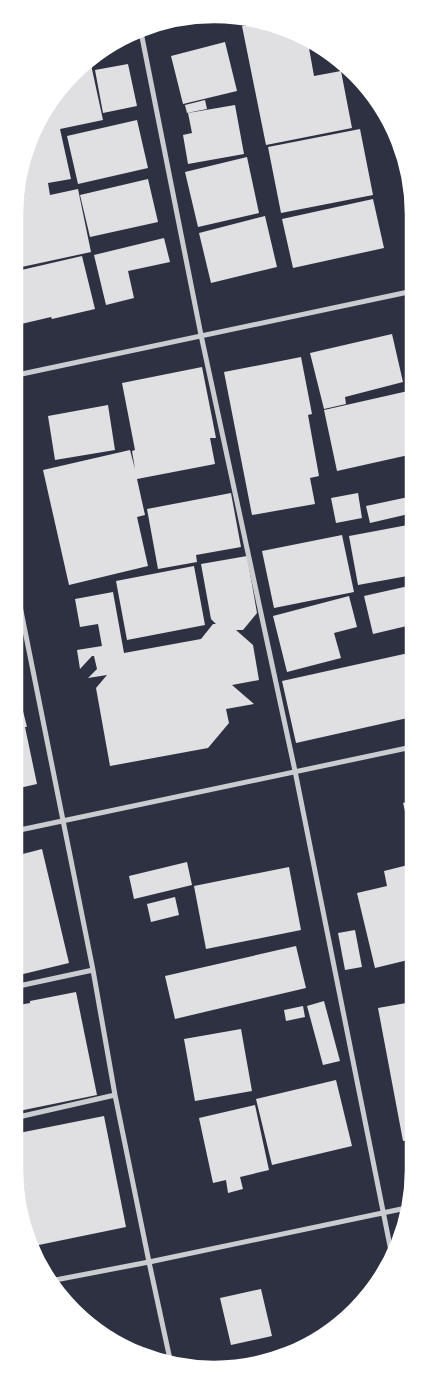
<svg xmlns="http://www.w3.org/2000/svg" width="429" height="1385" font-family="Arial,sans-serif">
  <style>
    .building { fill: #e0e0e3 }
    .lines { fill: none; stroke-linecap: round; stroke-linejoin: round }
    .minor { stroke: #caccd0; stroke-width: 5 }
    .rim { fill: none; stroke: #fff; stroke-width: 2.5 }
  </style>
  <rect width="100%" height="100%" fill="#2d3142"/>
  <path class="building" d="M 264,22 L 307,37 L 314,76 L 341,71 L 352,128 L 266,145 L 242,26 Z
    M 225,42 L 237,91 L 183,104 L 171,56 Z
    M 90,60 L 103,120 L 60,129 L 71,179 L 48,183 L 50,195 L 78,189 L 91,252 L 17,268 L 18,175 L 48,103 Z
    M 128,64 L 137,106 L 103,113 L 95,70 Z
    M 205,100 L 207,109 L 187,113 L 185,105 Z
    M 235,105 L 244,154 L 188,164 L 183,135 L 192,133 L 188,113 Z
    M 137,120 L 148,168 L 78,184 L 67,136 Z
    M 360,129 L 373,195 L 281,213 L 268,147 Z
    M 247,157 L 259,213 L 198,227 L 185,172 Z
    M 148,179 L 158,222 L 90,237 L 80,195 Z
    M 373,199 L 384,248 L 293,268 L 282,219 Z
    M 265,216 L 277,267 L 211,283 L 199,233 Z
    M 164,238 L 170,262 L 128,271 L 134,298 L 106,305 L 94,255 Z
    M 82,256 L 95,309 L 52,319 L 51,317 L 17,325 L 17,271 Z
    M 392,334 L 403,382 L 345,397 L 346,404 L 324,409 L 310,353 Z
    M 301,357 L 312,414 L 308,415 L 319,476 L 310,478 L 315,504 L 252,515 L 224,372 Z
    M 202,367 L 216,438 L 210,438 L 215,464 L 137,479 L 145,515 L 137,517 L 148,566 L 69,585 L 43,470 L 130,450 L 135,469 L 132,451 L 135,450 L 122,383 Z
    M 408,391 L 413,413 L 413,454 L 337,471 L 324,410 Z
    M 108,405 L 115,450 L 55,460 L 48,416 Z
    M 231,493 L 241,547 L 196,555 L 197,562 L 158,569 L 147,509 Z
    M 358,493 L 362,518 L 336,523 L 331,498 Z
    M 413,496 L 413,513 L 370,523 L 366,506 Z
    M 413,524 L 413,575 L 358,585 L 349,536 Z
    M 342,535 L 354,592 L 274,608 L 262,551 Z
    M 247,556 L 257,613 L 243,630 L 236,630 L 253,645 L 259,680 L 232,685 L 254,704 L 226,709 L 229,723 L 208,748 L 110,766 L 96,688 L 107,675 L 88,678 L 97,669 L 94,656 L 92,656 L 80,669 L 77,650 L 102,646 L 98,624 L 80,627 L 75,599 L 113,592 L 124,653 L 201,639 L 213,624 L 216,624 L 211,619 L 201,564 Z
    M 194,566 L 205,625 L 127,640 L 116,581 Z
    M 413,585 L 413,610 L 408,611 L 411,625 L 373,634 L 364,596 Z
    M 349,596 L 357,627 L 334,633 L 341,658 L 287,672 L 273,616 Z
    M 413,652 L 412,717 L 296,743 L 282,681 Z
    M 16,683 L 27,727 L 25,727 L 37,784 L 15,789 Z
    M 412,800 L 412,836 L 411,836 L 403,803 Z
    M 42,849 L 69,963 L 15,976 L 15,856 Z
    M 187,862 L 192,885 L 134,899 L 129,876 Z
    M 412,864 L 412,959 L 375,968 L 357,893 L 387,886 L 384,871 Z
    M 289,867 L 301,930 L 206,949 L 194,886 Z
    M 175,897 L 179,915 L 151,922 L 147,904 Z
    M 355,930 L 362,967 L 345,970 L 338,933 Z
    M 296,946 L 306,988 L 175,1019 L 165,976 Z
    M 76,992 L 97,1095 L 14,1112 L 14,1006 L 30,1003 L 30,1001 Z
    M 324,1001 L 340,1061 L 323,1065 L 307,1006 Z
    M 412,1002 L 411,1140 L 403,1141 L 378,1008 Z
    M 303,1006 L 305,1017 L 286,1021 L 284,1010 Z
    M 241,1029 L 252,1091 L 195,1101 L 184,1039 Z
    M 336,1080 L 352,1146 L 272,1165 L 256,1099 Z
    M 255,1105 L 269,1170 L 240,1177 L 243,1189 L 228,1193 L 226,1180 L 213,1183 L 199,1118 Z
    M 104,1116 L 126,1227 L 29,1247 L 14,1170 L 14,1134 Z
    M 261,1289 L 272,1336 L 231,1345 L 220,1298 Z
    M 287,1354 L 266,1364 L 254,1365 L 254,1362 Z"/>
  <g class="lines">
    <path class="minor" d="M 162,23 L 194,18
      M 141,32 L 201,335 L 295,771 L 392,1256
      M 407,166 L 413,198
      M 17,375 L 413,291
      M 16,586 L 93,970 L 115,1095 L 149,1262 L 171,1364
      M 15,831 L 412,747
      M 14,987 L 93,970
      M 14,1118 L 115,1095
      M 50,1281 L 149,1262 L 411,1207"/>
  </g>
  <path d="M0 0H429V1385H0ZM214 22H214A192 192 0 0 1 406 214V1170A192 192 0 0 1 214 1362H214A192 192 0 0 1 22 1170V214A192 192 0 0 1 214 22Z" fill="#fff" fill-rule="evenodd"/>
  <path class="rim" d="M214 22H214A192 192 0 0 1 406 214V1170A192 192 0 0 1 214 1362H214A192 192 0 0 1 22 1170V214A192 192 0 0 1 214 22Z"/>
</svg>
